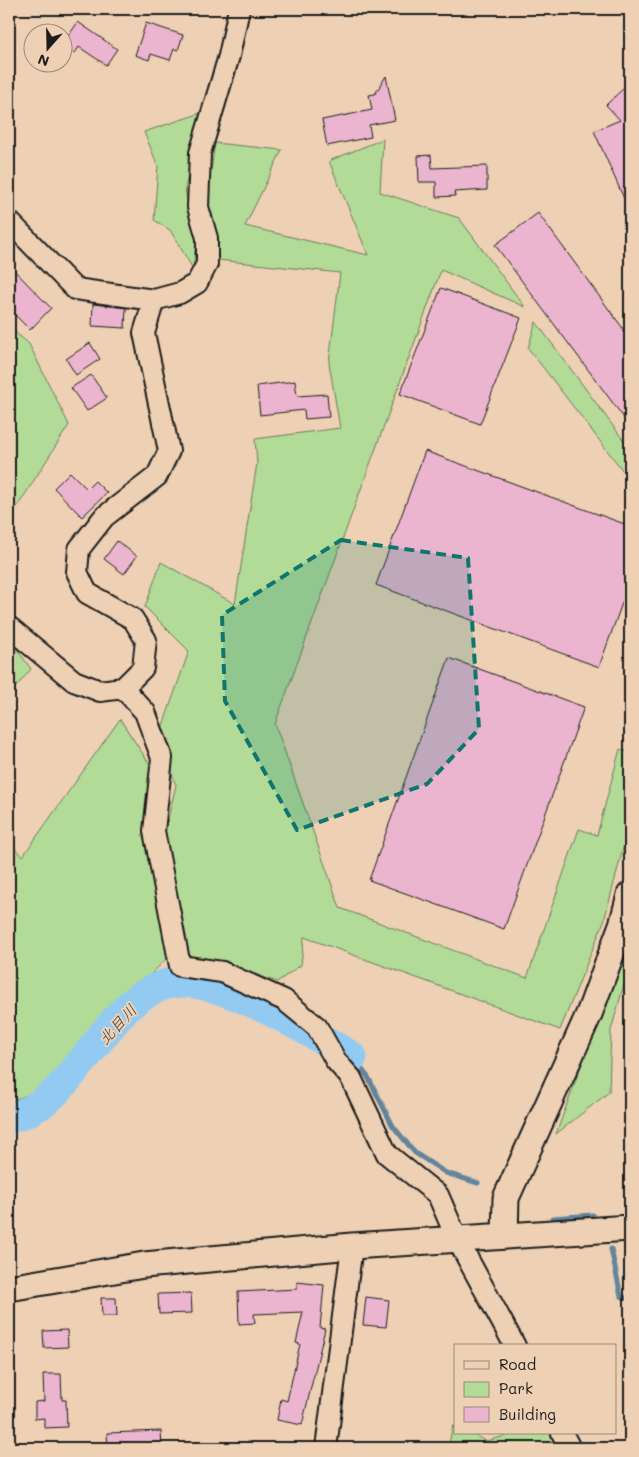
<svg xmlns="http://www.w3.org/2000/svg" width="639" height="1457" font-family="Mali,'Klee One',sans-serif">
  <style>
    .green { fill: #b2db97; stroke: #677c5a }
    .lines { fill: none; stroke-linecap: round; stroke-linejoin: round }
    .stream { stroke: #63849c; stroke-width: 5 }
    .river { stroke: #93caf2; stroke-width: 31 }
    .building { fill: #ebb5cf; stroke: #1c1c1c }
    .minor-casing { stroke: #1c1c1c; stroke-width: 24 }
    .tertiary-casing { stroke: #1c1c1c; stroke-width: 29 }
    .minor { stroke: #eed1b4; stroke-width: 20 }
    .tertiary { stroke: #eed1b4; stroke-width: 25 }
    .marked { fill: #0f766e; fill-opacity: 0.2; stroke: #0f766e; stroke-width: 4; stroke-dasharray: 10 6; stroke-linejoin: round }
    .labels { text-anchor: middle; dominant-baseline: central; stroke-width: 4; stroke-linejoin: round; paint-order: stroke }
    .water-label { font-size: 16px; font-style: italic; fill: #343f47; stroke: #eed1b4 }
  </style>
  <rect width="100%" height="100%" fill="#eed1b4"/>
  <filter id="ink" filterUnits="userSpaceOnUse"><feTurbulence type="fractalNoise" baseFrequency=".02" numOctaves="2"/><feDisplacementMap in="SourceGraphic" scale="10" xChannelSelector="R" yChannelSelector="G"/><feConvolveMatrix kernelMatrix="1 2 1 2 8 2 1 2 1" color-interpolation-filters="sRGB"/></filter>
  <g filter="url(#ink)">
    <path class="green" d="M 201,113 L 185,189 L 196,241 L 193,269 L 170,230 L 154,220 L 158,166 L 144,132 Z
      M 383,139 L 380,192 L 459,218 L 525,307 L 441,270 L 275,724 L 340,908 L 527,978 L 579,829 L 597,835 L 620,749 L 630,753 L 630,822 L 604,921 L 560,1030 L 304,937 L 301,965 L 277,982 L 236,967 L 168,957 L 35,1092 L 9,1102 L 9,844 L 23,856 L 120,719 L 152,768 L 146,823 L 166,827 L 176,785 L 159,737 L 189,651 L 145,607 L 161,562 L 235,604 L 257,463 L 255,439 L 340,428 L 329,363 L 340,273 L 218,260 L 206,204 L 215,143 L 282,150 L 245,226 L 368,255 L 329,161 Z
      M 536,322 L 630,449 L 630,480 L 528,348 Z
      M 9,327 L 29,344 L 69,425 L 12,515 L 9,530 Z
      M 13,644 L 31,669 L 9,695 L 9,647 Z
      M 630,933 L 630,964 L 611,1030 L 609,1092 L 556,1134 Z
      M 453,1425 L 455,1433 L 470,1433 L 486,1441 L 517,1433 L 550,1433 L 556,1448 L 448,1448 Z"/>
    <g class="lines">
      <path class="stream" d="M 352,1057 L 368,1077 L 393,1126 L 415,1153 L 446,1173 L 478,1183
        M 552,1218 L 593,1215
        M 611,1249 L 621,1296 L 630,1300"/>
      <path class="river" d="M 9,1118 C 41,1111 60,1089 79,1065 C 96,1045 112,1021 131,1004 C 141,995 159,985 172,983 C 221,976 310,1032 352,1057"/>
    </g>
    <path class="building" d="M 78,22 L 117,49 L 106,65 L 79,47 L 75,53 L 62,45 Z
      M 146,23 L 183,35 L 178,50 L 174,49 L 170,60 L 151,54 L 149,60 L 135,55 Z
      M 386,76 L 395,120 L 369,125 L 371,137 L 327,146 L 322,120 L 372,110 L 369,95 L 375,94 Z
      M 630,82 L 630,212 L 594,131 L 620,120 L 606,105 Z
      M 431,155 L 432,168 L 487,166 L 487,190 L 454,192 L 455,196 L 436,197 L 436,182 L 419,182 L 418,156 Z
      M 538,213 L 630,338 L 630,426 L 495,245 Z
      M 9,265 L 51,308 L 30,330 L 9,309 Z
      M 441,288 L 521,318 L 480,424 L 400,394 Z
      M 93,304 L 126,308 L 125,328 L 92,326 Z
      M 90,343 L 100,359 L 76,375 L 66,359 Z
      M 91,375 L 107,398 L 87,411 L 71,388 Z
      M 295,381 L 297,396 L 327,394 L 329,417 L 305,419 L 304,410 L 260,415 L 257,386 Z
      M 425,451 L 630,526 L 630,581 L 599,667 L 376,585 Z
      M 70,472 L 87,489 L 95,481 L 107,493 L 82,517 L 54,488 Z
      M 117,541 L 137,556 L 124,574 L 104,559 Z
      M 449,658 L 584,707 L 504,929 L 369,880 Z
      M 297,1282 L 324,1285 L 320,1328 L 325,1329 L 302,1425 L 277,1420 L 281,1399 L 287,1401 L 300,1344 L 296,1343 L 303,1312 L 254,1314 L 255,1323 L 239,1324 L 238,1292 L 297,1289 Z
      M 191,1293 L 192,1313 L 159,1314 L 158,1294 Z
      M 366,1297 L 389,1300 L 386,1327 L 363,1325 Z
      M 101,1298 L 116,1298 L 117,1316 L 102,1316 Z
      M 67,1330 L 68,1347 L 44,1348 L 43,1331 Z
      M 43,1374 L 61,1374 L 62,1400 L 66,1400 L 67,1427 L 44,1428 L 44,1418 L 35,1419 L 35,1402 L 44,1401 Z
      M 161,1431 L 162,1448 L 108,1448 L 107,1433 Z"/>
    <g class="lines">
      <defs>
        <path id="minor" d="M 9,221 L 75,289 L 154,300 L 180,293 L 197,283 L 207,264 L 207,238 L 198,207 L 200,153 L 229,56 L 239,9
          M 9,627 L 74,681 L 100,691 L 123,688 L 143,668 L 146,640 L 133,619 L 87,593 L 77,572 L 79,549 L 104,517 L 157,476 L 169,451 L 144,333 L 154,300
          M 123,688 L 145,712 L 162,758 L 154,831 L 180,966 L 222,972 L 284,1000 L 317,1027 L 336,1061 L 351,1078 L 387,1154 L 438,1195 L 457,1239 L 515,1346
          M 562,1433 L 570,1448
          M 326,1448 L 352,1246"/>
        <path id="tertiary" d="M 505,1236 L 506,1198 L 589,1014 L 623,922 L 630,895
          M 9,1288 L 144,1265 L 352,1246 L 630,1228"/>
      </defs>
      <use href="#minor" class="minor-casing"/>
      <use href="#tertiary" class="tertiary-casing"/>
      <use href="#minor" class="minor"/>
      <use href="#tertiary" class="tertiary"/>
    </g>
  </g>
  <path class="marked" d="M 341,540 L 468,558 L 479,729 L 427,784 L 297,830 L 225,701 L 222,615 Z"/>
  <g class="labels">
    <g class="water-label">
      <text transform="translate(117 1024) rotate(-47)">北目川</text>
    </g>
  </g>
  <rect width="639" height="1457" fill="none" stroke="#eed1b4" stroke-width="30"/>
  <rect x="15" y="15" width="609" height="1427" fill="none" stroke="#1c1c1c" stroke-width="2" filter="url(#ink)"/>
  <rect x="454" y="1344" width="162" height="90" fill="#eed1b4" stroke="#9a8977"/>
  <rect x="464" y="1361" width="25" height="8" fill="#eed1b4" stroke="#9a8977"/>
  <text x="499" y="1370" font-size="15" fill="#1c1c1c">Road</text>
  <rect x="464" y="1382" width="25" height="15" fill="#b2db97" stroke="#9a8977"/>
  <text x="499" y="1394" font-size="15" fill="#1c1c1c">Park</text>
  <rect x="464" y="1407" width="25" height="15" fill="#ebb5cf" stroke="#9a8977"/>
  <text x="499" y="1420" font-size="15" fill="#1c1c1c">Building</text>
  <g transform="translate(48 48) rotate(200)"><circle r="24" fill="#eed1b4" stroke="#9a8977"/>
  <path d="M0-4L9 19L0 12L-9 19Z" fill="#1c1c1c"/>
  <text y="-8" font-size="14" font-weight="bold" text-anchor="middle" fill="#1c1c1c">N</text>
  </g>
</svg>
